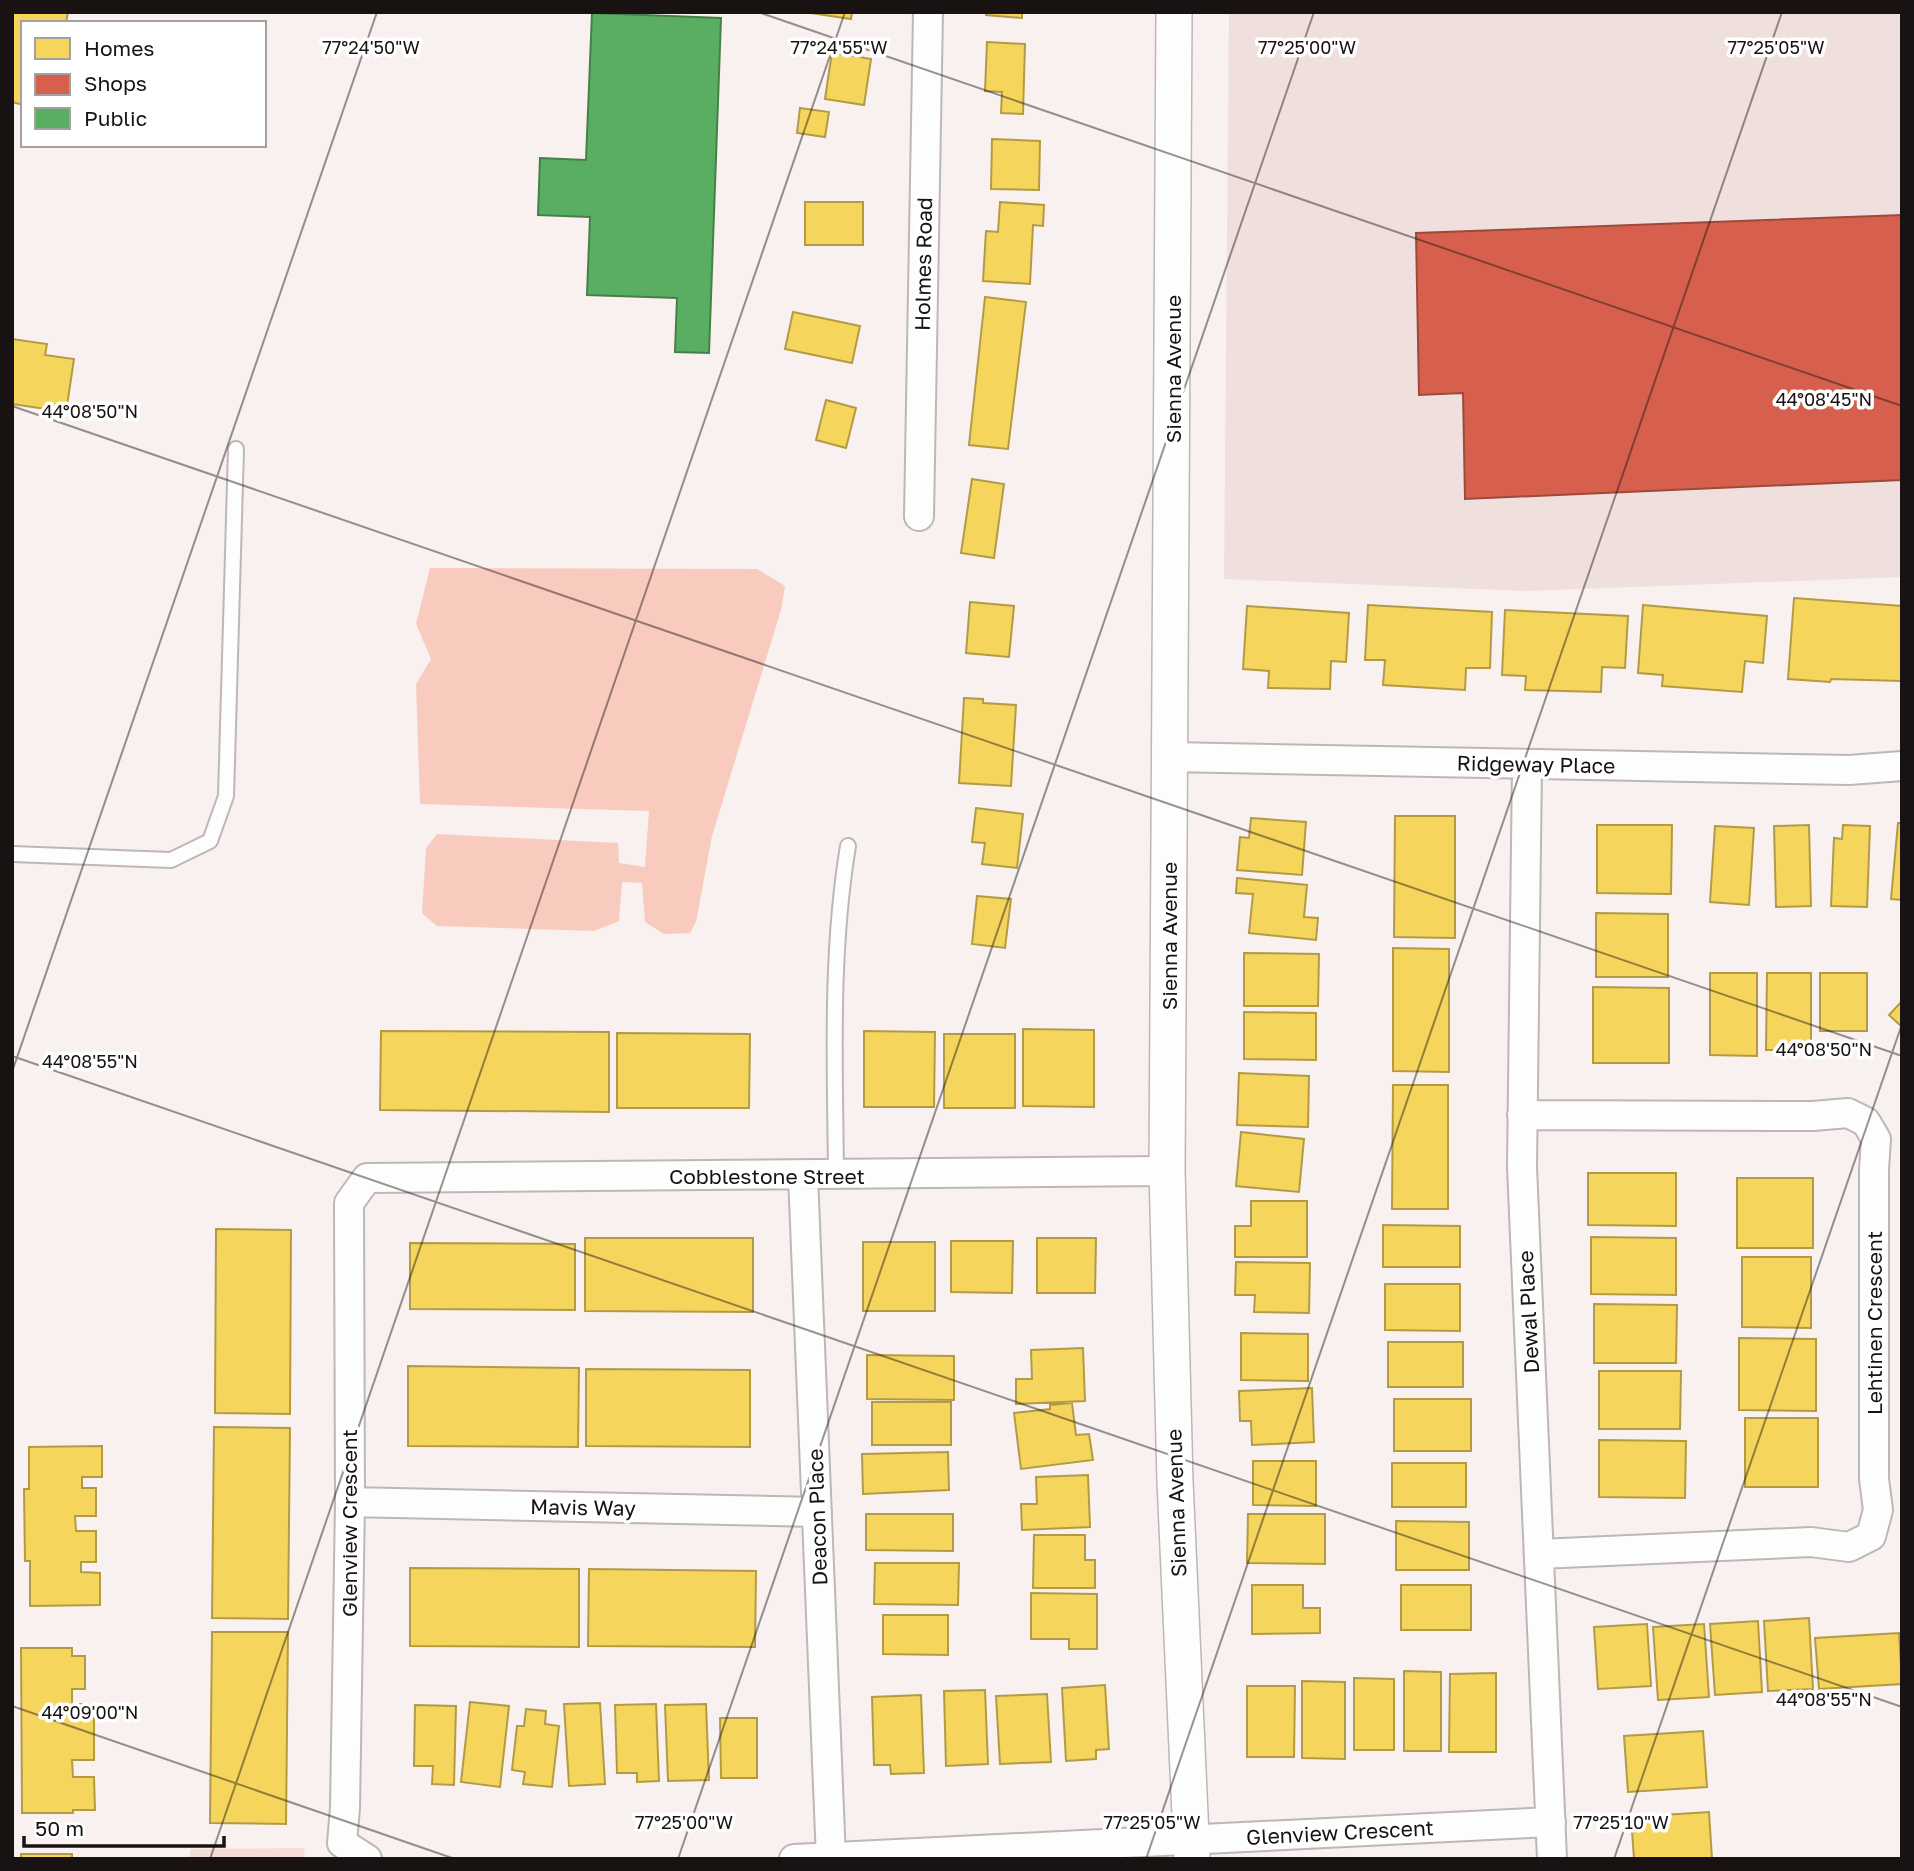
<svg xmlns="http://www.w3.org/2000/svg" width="1914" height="1871" font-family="'Golos Text',sans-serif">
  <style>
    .built { fill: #f0e0dd }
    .green { fill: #f5ddd7 }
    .water { fill: #f9cbbf }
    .homes { fill: #f6d55c; stroke: #b39b46; stroke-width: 2 }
    .shops { fill: #d6604d; stroke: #9d493b; stroke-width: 2 }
    .public { fill: #5aae61; stroke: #468049; stroke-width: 2 }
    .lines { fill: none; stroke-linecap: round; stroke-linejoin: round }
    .service-casing { stroke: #bdb7b6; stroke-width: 18 }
    .minor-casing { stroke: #bdb7b6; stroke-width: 32 }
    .tertiary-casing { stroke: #bdb7b6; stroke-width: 38 }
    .service { stroke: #fefdfd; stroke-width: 14 }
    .minor { stroke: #fefdfd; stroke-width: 28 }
    .tertiary { stroke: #fefdfd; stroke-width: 35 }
    .ticks { fill: none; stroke: #181312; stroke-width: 2; stroke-opacity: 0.45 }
    .labels { text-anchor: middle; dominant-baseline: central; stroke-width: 7; stroke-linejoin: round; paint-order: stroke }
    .street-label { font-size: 21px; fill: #181312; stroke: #fff }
    .ticks-label { font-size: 18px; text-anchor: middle; fill: #181312; stroke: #fff; stroke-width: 7; stroke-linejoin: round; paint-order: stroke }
  </style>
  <rect width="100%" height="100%" fill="#f8f1ef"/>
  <path class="built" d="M 1229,12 L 1902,12 L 1902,577 L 1527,591 L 1224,579 Z"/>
  <path class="green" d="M 304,1848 L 305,1859 L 190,1859 L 190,1849 Z"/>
  <path class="water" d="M 430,568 L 757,569 L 785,586 L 781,610 L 712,836 L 696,922 L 690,933 L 664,934 L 645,922 L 642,883 L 622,882 L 619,921 L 594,931 L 437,926 L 422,913 L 426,848 L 437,834 L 618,843 L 619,863 L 645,867 L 649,811 L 420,804 L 416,684 L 431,659 L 416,624 Z"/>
  <path class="homes" d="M 12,12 L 68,12 L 66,23 L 23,23 L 23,105 L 12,102 Z
    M 804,12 L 852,12 L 851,19 Z
    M 986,12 L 1022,12 L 1022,18 L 986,15 Z
    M 987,42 L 1025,44 L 1023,114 L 1001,113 L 1002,92 L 985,91 Z
    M 832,52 L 871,59 L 864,105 L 825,99 Z
    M 800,108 L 829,112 L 825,137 L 797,133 Z
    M 992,139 L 1040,141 L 1039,190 L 991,189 Z
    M 805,202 L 863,202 L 863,245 L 805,245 Z
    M 1000,202 L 1044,205 L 1043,226 L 1033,225 L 1030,284 L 983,281 L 986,231 L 998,232 Z
    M 985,297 L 1026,302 L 1008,449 L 969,445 Z
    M 793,312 L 860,326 L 852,363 L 785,349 Z
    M 12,339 L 47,344 L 45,355 L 74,359 L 66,412 L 12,404 Z
    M 826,400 L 856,408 L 846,448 L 816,440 Z
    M 972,479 L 1004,484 L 994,558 L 961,553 Z
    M 1794,598 L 1902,606 L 1902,681 L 1831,679 L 1830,682 L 1788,679 Z
    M 970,602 L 1014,606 L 1009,657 L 966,653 Z
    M 1368,605 L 1492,612 L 1490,668 L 1466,668 L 1465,690 L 1383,685 L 1385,660 L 1365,660 Z
    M 1643,605 L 1767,616 L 1763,663 L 1745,661 L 1742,692 L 1662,686 L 1663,675 L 1638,673 Z
    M 1247,606 L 1349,613 L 1346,662 L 1331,661 L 1330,689 L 1268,688 L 1269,671 L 1243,669 Z
    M 1505,610 L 1628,616 L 1625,668 L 1602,667 L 1601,692 L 1525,690 L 1526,676 L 1502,675 Z
    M 964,698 L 983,699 L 983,703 L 1016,705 L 1011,786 L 959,783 Z
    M 976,808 L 1023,814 L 1017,868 L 982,864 L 985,843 L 972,842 Z
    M 1395,816 L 1455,816 L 1455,938 L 1394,937 Z
    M 1251,818 L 1306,822 L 1302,875 L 1237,870 L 1240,837 L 1249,838 Z
    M 1898,823 L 1902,823 L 1902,900 L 1891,899 Z
    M 1597,825 L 1672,825 L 1671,894 L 1597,893 Z
    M 1809,825 L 1811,906 L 1776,907 L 1774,826 Z
    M 1843,825 L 1870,826 L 1867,907 L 1831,906 L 1834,838 L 1842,839 Z
    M 1715,826 L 1754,828 L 1749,905 L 1710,902 Z
    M 1237,878 L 1307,885 L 1304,917 L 1318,918 L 1316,940 L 1249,933 L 1253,894 L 1236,893 Z
    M 977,896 L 1011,899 L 1005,948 L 972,944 Z
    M 1596,913 L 1668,914 L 1668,977 L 1596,977 Z
    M 1393,948 L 1449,949 L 1449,1072 L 1393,1071 Z
    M 1244,953 L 1319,954 L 1318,1006 L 1244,1006 Z
    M 1710,973 L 1757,973 L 1757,1056 L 1710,1055 Z
    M 1767,973 L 1811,973 L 1811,1050 L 1766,1050 Z
    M 1820,973 L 1867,973 L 1867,1031 L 1820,1031 Z
    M 1593,987 L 1669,988 L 1669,1063 L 1593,1063 Z
    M 1902,1001 L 1902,1027 L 1889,1015 Z
    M 1244,1012 L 1316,1013 L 1316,1060 L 1244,1059 Z
    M 1023,1029 L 1094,1030 L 1094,1107 L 1023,1106 Z
    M 381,1031 L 609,1032 L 609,1112 L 380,1110 Z
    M 864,1031 L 935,1032 L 934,1107 L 864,1107 Z
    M 617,1033 L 750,1034 L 749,1108 L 617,1108 Z
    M 944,1034 L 1015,1034 L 1015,1108 L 944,1108 Z
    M 1239,1073 L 1309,1076 L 1308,1127 L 1237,1125 Z
    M 1393,1085 L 1448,1085 L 1448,1209 L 1392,1209 Z
    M 1241,1132 L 1304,1139 L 1299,1192 L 1236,1186 Z
    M 1588,1173 L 1676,1173 L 1676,1226 L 1588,1225 Z
    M 1737,1178 L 1813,1178 L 1813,1248 L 1737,1248 Z
    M 1251,1201 L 1307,1201 L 1307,1257 L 1235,1257 L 1235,1226 L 1251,1226 Z
    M 1383,1225 L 1460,1226 L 1460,1267 L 1383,1267 Z
    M 216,1229 L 291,1230 L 290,1414 L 215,1413 Z
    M 1591,1237 L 1676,1238 L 1676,1295 L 1591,1294 Z
    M 585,1238 L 753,1238 L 753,1312 L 585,1311 Z
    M 1037,1238 L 1096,1238 L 1095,1293 L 1037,1293 Z
    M 951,1241 L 1013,1241 L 1012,1293 L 951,1292 Z
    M 863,1242 L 935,1242 L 935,1311 L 863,1311 Z
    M 410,1243 L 575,1244 L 575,1310 L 410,1309 Z
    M 1742,1257 L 1811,1257 L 1811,1328 L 1742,1327 Z
    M 1236,1262 L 1310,1263 L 1309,1313 L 1254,1312 L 1255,1295 L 1235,1295 Z
    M 1385,1284 L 1460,1284 L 1460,1331 L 1385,1330 Z
    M 1594,1304 L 1677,1305 L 1676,1363 L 1594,1363 Z
    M 1241,1333 L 1308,1334 L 1308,1381 L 1241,1380 Z
    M 1739,1338 L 1816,1339 L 1816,1411 L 1739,1410 Z
    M 1388,1342 L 1463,1342 L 1463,1387 L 1388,1387 Z
    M 1083,1348 L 1085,1401 L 1016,1404 L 1016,1379 L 1032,1379 L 1031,1350 Z
    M 867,1355 L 954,1356 L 954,1400 L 867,1399 Z
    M 408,1366 L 579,1368 L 578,1447 L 408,1446 Z
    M 586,1369 L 750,1370 L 750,1447 L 586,1446 Z
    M 1599,1371 L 1681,1371 L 1680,1429 L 1599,1429 Z
    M 1312,1388 L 1314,1442 L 1252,1445 L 1251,1421 L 1240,1421 L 1239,1391 Z
    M 1394,1399 L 1471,1399 L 1471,1451 L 1394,1451 Z
    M 872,1402 L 951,1402 L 951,1445 L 872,1445 Z
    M 1072,1403 L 1076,1435 L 1089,1434 L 1093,1460 L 1021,1469 L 1014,1413 L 1050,1409 L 1050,1405 Z
    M 1745,1418 L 1818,1418 L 1818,1487 L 1745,1487 Z
    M 214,1427 L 290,1428 L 288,1619 L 212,1618 Z
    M 1599,1440 L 1686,1441 L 1685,1498 L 1599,1497 Z
    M 102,1446 L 102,1477 L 82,1477 L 82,1488 L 96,1488 L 96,1516 L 75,1516 L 76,1531 L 96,1531 L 96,1562 L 81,1562 L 81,1572 L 100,1573 L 100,1605 L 30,1606 L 30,1561 L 25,1561 L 24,1489 L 29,1489 L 29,1447 Z
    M 948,1452 L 949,1490 L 863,1494 L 862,1454 Z
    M 1253,1461 L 1316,1461 L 1316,1506 L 1253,1505 Z
    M 1392,1463 L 1466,1463 L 1466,1507 L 1392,1507 Z
    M 1088,1475 L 1090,1527 L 1022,1530 L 1021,1504 L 1037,1504 L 1036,1477 Z
    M 866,1514 L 953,1514 L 953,1551 L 866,1550 Z
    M 1248,1514 L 1325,1514 L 1325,1564 L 1247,1563 Z
    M 1396,1521 L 1469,1522 L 1469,1570 L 1396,1570 Z
    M 1034,1535 L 1085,1535 L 1085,1560 L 1095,1560 L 1095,1588 L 1033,1588 Z
    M 875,1563 L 959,1563 L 958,1605 L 874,1604 Z
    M 410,1568 L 579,1569 L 579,1647 L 410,1646 Z
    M 589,1569 L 756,1571 L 755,1647 L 588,1646 Z
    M 1252,1585 L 1303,1585 L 1303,1608 L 1320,1608 L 1320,1633 L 1252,1634 Z
    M 1401,1585 L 1471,1585 L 1471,1630 L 1401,1630 Z
    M 1031,1593 L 1097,1594 L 1097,1649 L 1069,1649 L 1069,1639 L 1031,1639 Z
    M 883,1615 L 948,1615 L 948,1655 L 883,1654 Z
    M 1809,1618 L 1813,1689 L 1768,1691 L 1764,1621 Z
    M 1758,1621 L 1762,1692 L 1715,1695 L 1710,1624 Z
    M 1647,1624 L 1651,1686 L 1598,1689 L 1594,1627 Z
    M 1704,1624 L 1709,1697 L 1658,1700 L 1653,1627 Z
    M 212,1632 L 288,1632 L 286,1824 L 210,1823 Z
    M 1899,1633 L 1902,1684 L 1819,1689 L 1815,1638 Z
    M 21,1648 L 72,1648 L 72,1656 L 85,1656 L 85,1689 L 72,1689 L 72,1704 L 94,1704 L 94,1760 L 72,1760 L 73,1777 L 94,1777 L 95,1810 L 73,1810 L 73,1813 L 22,1813 Z
    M 1404,1671 L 1441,1672 L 1441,1751 L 1404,1751 Z
    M 1496,1673 L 1496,1752 L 1449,1752 L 1450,1674 Z
    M 1354,1678 L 1394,1679 L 1394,1750 L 1354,1750 Z
    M 1302,1681 L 1345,1682 L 1345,1759 L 1302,1758 Z
    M 1105,1685 L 1109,1749 L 1096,1750 L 1096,1759 L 1066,1761 L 1062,1688 Z
    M 1247,1686 L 1295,1686 L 1294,1757 L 1247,1757 Z
    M 985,1690 L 988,1764 L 946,1766 L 944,1691 Z
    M 1047,1694 L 1051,1762 L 1000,1764 L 996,1696 Z
    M 921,1695 L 924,1773 L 891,1774 L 890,1765 L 874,1765 L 872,1697 Z
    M 470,1702 L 509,1706 L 500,1787 L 461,1782 Z
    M 600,1703 L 605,1784 L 569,1786 L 564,1704 Z
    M 656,1704 L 659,1781 L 637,1782 L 637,1773 L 617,1773 L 615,1705 Z
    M 706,1704 L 709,1780 L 668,1781 L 665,1705 Z
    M 415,1705 L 456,1706 L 454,1785 L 432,1784 L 433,1766 L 414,1766 Z
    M 526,1709 L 546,1711 L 545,1724 L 559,1726 L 552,1787 L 523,1784 L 525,1772 L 512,1770 L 517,1726 L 524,1726 Z
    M 720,1718 L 757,1718 L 757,1778 L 721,1778 Z
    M 1703,1731 L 1707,1787 L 1628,1792 L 1624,1736 Z
    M 1709,1812 L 1712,1859 L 1634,1859 L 1631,1817 Z
    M 21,1854 L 72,1854 L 72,1859 L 21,1859 Z"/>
  <path class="shops" d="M 1902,215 L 1902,480 L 1465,499 L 1463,393 L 1419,395 L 1416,233 Z"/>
  <path class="public" d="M 592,13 L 721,18 L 709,353 L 675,352 L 677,298 L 587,295 L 590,217 L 538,215 L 540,158 L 586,160 Z"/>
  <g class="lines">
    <defs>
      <path id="service" d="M 12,854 L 171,860 L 210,841 L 226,796 L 236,449
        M 836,1175 C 835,1065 830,955 848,846"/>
      <path id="minor" d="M 919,516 L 928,12
        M 1170,757 L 1849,770 L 1902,766
        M 1527,764 L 1522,1167 L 1552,1859
        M 1522,1115 L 1813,1116 L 1848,1113 L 1866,1122 L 1876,1139 L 1874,1169 L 1874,1479 L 1878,1510 L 1871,1536 L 1849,1547 L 1811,1542 L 1539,1554
        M 803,1175 L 831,1859
        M 350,1502 L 817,1512
        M 367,1859 L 342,1843 L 345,1808 L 350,1502 L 349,1203 L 367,1178 L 1167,1171
        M 794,1859 L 1551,1822"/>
      <path id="tertiary" d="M 1174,12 L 1167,1171 L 1175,1481 L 1192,1859"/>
    </defs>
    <use href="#service" class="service-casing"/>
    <use href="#minor" class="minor-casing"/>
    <use href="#tertiary" class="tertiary-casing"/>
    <use href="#service" class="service"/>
    <use href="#minor" class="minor"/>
    <use href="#tertiary" class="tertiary"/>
  </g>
  <path class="ticks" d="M 758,12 L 1902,406M 12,406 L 1902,1056M 12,1056 L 1902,1707M 12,1072 L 377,12M 12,1706 L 455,1859M 210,1859 L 845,12M 678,1859 L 1314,12M 1146,1859 L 1782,12M 1614,1859 L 1902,1024"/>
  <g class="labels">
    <g class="street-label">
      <text transform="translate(923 264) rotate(-89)">Holmes Road</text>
      <text transform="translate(1173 369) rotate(-90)">Sienna Avenue</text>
      <text transform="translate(1536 764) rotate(1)">Ridgeway Place</text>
      <text transform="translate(1169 936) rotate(-90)">Sienna Avenue</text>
      <text x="767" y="1176">Cobblestone Street</text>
      <text transform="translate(1528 1312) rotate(-93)">Dewal Place</text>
      <text transform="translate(1874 1323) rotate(-90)">Lehtinen Crescent</text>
      <text transform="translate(1176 1503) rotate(-92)">Sienna Avenue</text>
      <text transform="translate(583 1507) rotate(1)">Mavis Way</text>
      <text transform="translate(817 1517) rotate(-92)">Deacon Place</text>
      <text transform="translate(349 1523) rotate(-90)">Glenview Crescent</text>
      <text transform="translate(1340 1832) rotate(-3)">Glenview Crescent</text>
    </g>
  </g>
  <g class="ticks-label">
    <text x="371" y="54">77°24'50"W</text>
    <text x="839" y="54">77°24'55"W</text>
    <text x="1307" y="54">77°25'00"W</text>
    <text x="1776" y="54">77°25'05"W</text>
    <text x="1824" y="406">44°08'45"N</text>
    <text x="90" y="418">44°08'50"N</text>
    <text x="1824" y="1056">44°08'50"N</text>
    <text x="90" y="1068">44°08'55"N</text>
    <text x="1824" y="1706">44°08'55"N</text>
    <text x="90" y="1719">44°09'00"N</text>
    <text x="684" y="1829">77°25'00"W</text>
    <text x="1152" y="1829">77°25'05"W</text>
    <text x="1621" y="1829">77°25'10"W</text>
  </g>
  <rect width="1914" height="1871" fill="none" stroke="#181312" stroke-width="28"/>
  <rect x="21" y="21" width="245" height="126" fill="#ffffff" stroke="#a3a1a0" stroke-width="2"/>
  <rect x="35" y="38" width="35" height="21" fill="#f6d55c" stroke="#a3a1a0" stroke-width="2"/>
  <text x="84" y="56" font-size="21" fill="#181312">Homes</text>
  <rect x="35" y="74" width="35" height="21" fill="#d6604d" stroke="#a3a1a0" stroke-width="2"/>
  <text x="84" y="91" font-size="21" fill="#181312">Shops</text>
  <rect x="35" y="108" width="35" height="21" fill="#5aae61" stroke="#a3a1a0" stroke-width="2"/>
  <text x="84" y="126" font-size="21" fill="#181312">Public</text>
  <path d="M24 1836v10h200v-10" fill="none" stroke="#181312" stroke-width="3.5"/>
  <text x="35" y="1836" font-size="21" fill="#181312" stroke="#ffffff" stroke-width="5" paint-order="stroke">50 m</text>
</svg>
